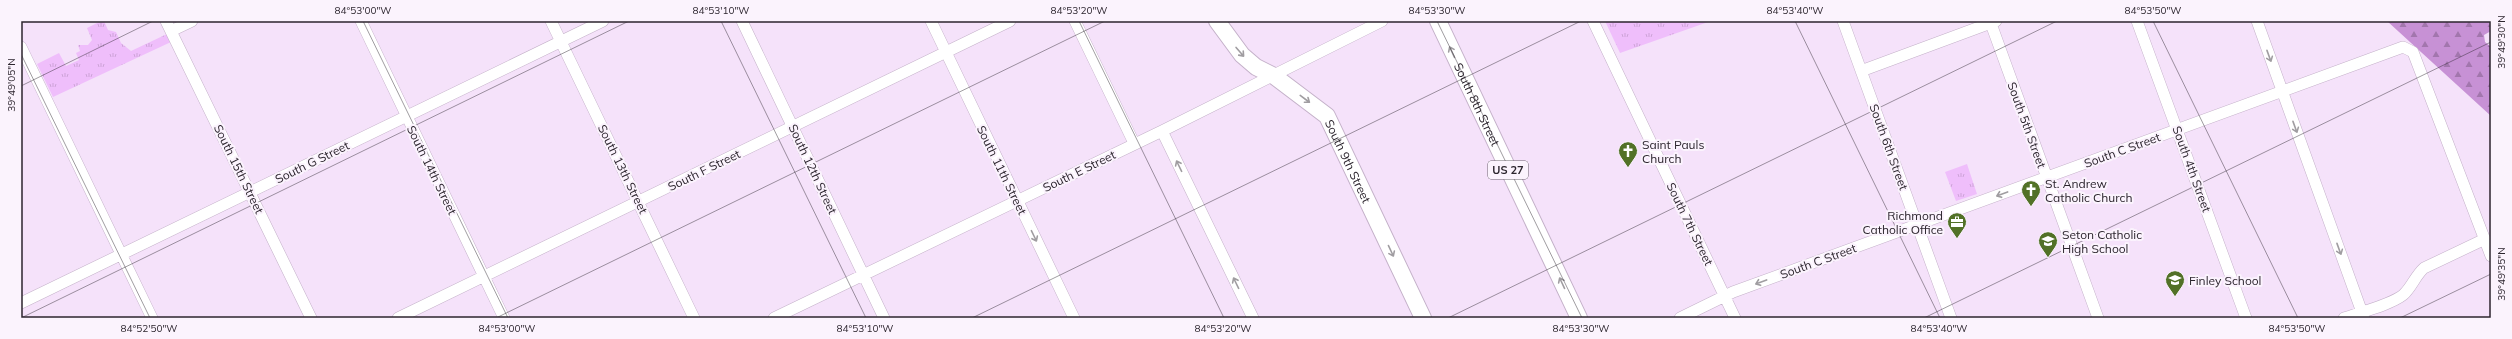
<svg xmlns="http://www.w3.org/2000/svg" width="2512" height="339" font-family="Mulish,sans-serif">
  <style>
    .grass { fill: url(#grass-tufts) }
    .forest { fill: url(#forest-firs) }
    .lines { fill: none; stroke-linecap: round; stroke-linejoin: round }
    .minor-casing { stroke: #c4b1c9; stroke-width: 12 }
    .highway-casing { stroke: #c4b1c9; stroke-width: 18 }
    .minor { stroke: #fff; stroke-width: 11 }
    .highway { stroke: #fff; stroke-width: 16 }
    .oneway { stroke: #a09da1 }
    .ticks { fill: none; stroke: #2c252e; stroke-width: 1; stroke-opacity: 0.45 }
    .labels { text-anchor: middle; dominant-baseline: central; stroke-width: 4; stroke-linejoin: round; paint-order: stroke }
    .shield { fill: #fbf3fd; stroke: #6a636c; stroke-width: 1 }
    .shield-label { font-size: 11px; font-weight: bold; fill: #2c252e }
    .street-label { font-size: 12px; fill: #2c252e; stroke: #fbf3fd }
    .poi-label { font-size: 12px; fill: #2c252e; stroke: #fbf3fd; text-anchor: start }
    .neatline { fill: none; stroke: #2c252e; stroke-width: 1.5 }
    .ticks-label { font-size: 10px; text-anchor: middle; fill: #2c252e }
  </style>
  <defs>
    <pattern id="grass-tufts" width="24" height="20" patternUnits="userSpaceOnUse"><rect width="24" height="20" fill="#efbefb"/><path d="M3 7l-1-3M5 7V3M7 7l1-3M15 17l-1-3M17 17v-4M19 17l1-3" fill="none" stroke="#cda3d7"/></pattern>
    <pattern id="forest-firs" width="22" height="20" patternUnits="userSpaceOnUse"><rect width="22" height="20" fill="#c791d5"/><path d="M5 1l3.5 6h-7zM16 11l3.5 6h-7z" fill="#a276ad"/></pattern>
  </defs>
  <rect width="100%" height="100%" fill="#f5e2fa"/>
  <path class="grass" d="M 101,21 L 104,21 L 108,30 L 116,32 L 121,43 L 131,51 L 167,34 L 171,42 L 53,97 L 37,64 L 59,53 L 66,66 L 79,60 L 76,53 L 80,51 L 78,45 L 88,45 L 92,40 L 87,28 Z
    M 1605,21 L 1711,21 L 1620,53 Z
    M 1967,164 L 1977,194 L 1956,201 L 1945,172 Z"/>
  <path class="forest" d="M 2387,21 L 2489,21 L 2491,31 L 2484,35 L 2485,42 L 2491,47 L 2491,116 Z"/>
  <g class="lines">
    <defs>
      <path id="minor" d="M 166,21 L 311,318
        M 361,21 L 504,318
        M 551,21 L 694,318
        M 742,21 L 884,318
        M 931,21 L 1074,318
        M 1075,21 L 1134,143
        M 1593,21 L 1735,318
        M 1843,21 L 1951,318
        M 1990,21 L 2098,318
        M 2137,21 L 2246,318
        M 2257,21 L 2364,318
        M 171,31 L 192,21
        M 21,47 L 152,318
        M 1861,71 L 1996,21
        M 1162,131 L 1253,318
        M 21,303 L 603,21
        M 398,318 L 1010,21
        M 774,318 L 1162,131 L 1382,21
        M 1680,318 L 1733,292 L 2403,47 L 2413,52 L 2491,256
        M 2344,318 C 2361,312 2390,305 2403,295 C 2412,287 2415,276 2424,268 L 2485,239"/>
      <g id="highway">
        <path id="s1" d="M 1217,21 L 1242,55 L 1256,67 L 1274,76 L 1327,116 L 1423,318"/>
        <path id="s2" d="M 1438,21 L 1579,318"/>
      </g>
    </defs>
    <use href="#minor" class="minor-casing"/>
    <use href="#highway" class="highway-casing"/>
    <use href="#minor" class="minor"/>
    <use href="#highway" class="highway"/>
  </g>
  <defs><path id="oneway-shaft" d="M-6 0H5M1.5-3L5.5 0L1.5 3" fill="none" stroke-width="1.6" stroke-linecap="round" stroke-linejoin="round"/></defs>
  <g class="oneway">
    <use href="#oneway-shaft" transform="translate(1240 52) rotate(49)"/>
    <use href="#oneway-shaft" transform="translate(1452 52) rotate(-115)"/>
    <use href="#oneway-shaft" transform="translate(2269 56) rotate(70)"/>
    <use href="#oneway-shaft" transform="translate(1305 99) rotate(37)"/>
    <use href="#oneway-shaft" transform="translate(2295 127) rotate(70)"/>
    <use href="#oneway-shaft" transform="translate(1179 166) rotate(-116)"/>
    <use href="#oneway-shaft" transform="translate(2002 194) rotate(160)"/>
    <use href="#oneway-shaft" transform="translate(1034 236) rotate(64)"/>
    <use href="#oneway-shaft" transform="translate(2339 249) rotate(70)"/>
    <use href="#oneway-shaft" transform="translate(1391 251) rotate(65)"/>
    <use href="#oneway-shaft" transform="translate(1761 282) rotate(160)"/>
    <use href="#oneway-shaft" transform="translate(1236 283) rotate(-116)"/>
    <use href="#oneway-shaft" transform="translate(1562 283) rotate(-115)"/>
  </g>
  <path class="ticks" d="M 363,21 L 508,318M 721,21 L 866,318M 1079,21 L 1224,318M 1437,21 L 1582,318M 1795,21 L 1940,318M 2153,21 L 2298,318M 21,54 L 150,318M 21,86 L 153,21M 21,318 L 629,21M 496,318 L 1105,21M 972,318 L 1581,21M 1448,318 L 2057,21M 1924,318 L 2491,42M 2400,318 L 2491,274"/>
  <defs>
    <symbol id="church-pin" viewBox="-11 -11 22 30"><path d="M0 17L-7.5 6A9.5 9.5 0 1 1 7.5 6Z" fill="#527127" stroke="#fbf3fd"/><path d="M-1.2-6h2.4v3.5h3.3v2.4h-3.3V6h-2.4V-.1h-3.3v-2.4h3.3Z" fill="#fff"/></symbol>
    <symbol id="office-pin" viewBox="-11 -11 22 30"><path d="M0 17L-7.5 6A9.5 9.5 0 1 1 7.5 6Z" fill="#527127" stroke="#fbf3fd"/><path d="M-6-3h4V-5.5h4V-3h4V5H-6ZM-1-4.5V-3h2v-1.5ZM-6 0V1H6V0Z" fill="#fff"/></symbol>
    <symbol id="school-pin" viewBox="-11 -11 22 30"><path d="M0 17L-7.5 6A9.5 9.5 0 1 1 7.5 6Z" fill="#527127" stroke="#fbf3fd"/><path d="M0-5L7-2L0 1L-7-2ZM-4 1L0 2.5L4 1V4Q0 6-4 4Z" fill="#fff"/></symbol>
  </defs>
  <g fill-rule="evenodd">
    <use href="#church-pin" x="1617" y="140" width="22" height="30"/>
    <use href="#church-pin" x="2020" y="179" width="22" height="30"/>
    <use href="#office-pin" x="1946" y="211" width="22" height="30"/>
    <use href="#school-pin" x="2037" y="230" width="22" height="30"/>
    <use href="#school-pin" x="2164" y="269" width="22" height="30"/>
  </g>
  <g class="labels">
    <rect class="shield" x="1488" y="161" width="40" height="18" rx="3"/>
    <g class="shield-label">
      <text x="1508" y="170">US 27</text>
    </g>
    <g class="street-label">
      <text stroke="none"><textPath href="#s2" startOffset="92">South 8th Street</textPath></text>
      <text transform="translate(2027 125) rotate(70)">South 5th Street</text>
      <text transform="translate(1889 147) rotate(70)">South 6th Street</text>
      <text transform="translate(2122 150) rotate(-20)">South C Street</text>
      <text stroke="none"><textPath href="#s1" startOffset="197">South 9th Street</textPath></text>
      <text transform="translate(312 162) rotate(-26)">South G Street</text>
      <text transform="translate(239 169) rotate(64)">South 15th Street</text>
      <text transform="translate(623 169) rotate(64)">South 13th Street</text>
      <text transform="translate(813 169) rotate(65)">South 12th Street</text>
      <text transform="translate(2192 169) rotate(70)">South 4th Street</text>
      <text transform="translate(432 170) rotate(64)">South 14th Street</text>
      <text transform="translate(704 170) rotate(-26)">South F Street</text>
      <text transform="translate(1002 170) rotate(64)">South 11th Street</text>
      <text transform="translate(1079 171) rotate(-26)">South E Street</text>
      <text transform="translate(1690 224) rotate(64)">South 7th Street</text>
      <text transform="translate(1818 261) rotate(-20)">South C Street</text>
    </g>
    <g class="poi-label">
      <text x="1642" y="144">Saint Pauls<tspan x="1642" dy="14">Church</tspan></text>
      <text x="2045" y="183">St. Andrew<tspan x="2045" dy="14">Catholic Church</tspan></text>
      <text x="1943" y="215" text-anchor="end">Richmond<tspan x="1943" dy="14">Catholic Office</tspan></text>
      <text x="2062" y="234">Seton Catholic<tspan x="2062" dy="14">High School</tspan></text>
      <text x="2189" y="280">Finley School</text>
    </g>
  </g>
  <rect width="2512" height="339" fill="none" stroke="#fbf3fd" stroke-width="44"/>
  <rect x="22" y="22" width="2468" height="295" class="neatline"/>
  <g class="ticks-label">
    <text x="363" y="14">84°53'00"W</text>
    <text x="721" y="14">84°53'10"W</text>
    <text x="1079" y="14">84°53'20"W</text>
    <text x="1437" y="14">84°53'30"W</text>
    <text x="1795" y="14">84°53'40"W</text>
    <text x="2153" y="14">84°53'50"W</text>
    <text transform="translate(2501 42) rotate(-90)" y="4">39°49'30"N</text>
    <text transform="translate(11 85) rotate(-90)" y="4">39°49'05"N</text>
    <text transform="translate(2501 274) rotate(-90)" y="4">39°49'35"N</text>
    <text x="149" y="332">84°52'50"W</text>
    <text x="507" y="332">84°53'00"W</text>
    <text x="865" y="332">84°53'10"W</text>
    <text x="1223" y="332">84°53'20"W</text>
    <text x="1581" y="332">84°53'30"W</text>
    <text x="1939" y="332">84°53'40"W</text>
    <text x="2297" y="332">84°53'50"W</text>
  </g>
</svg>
